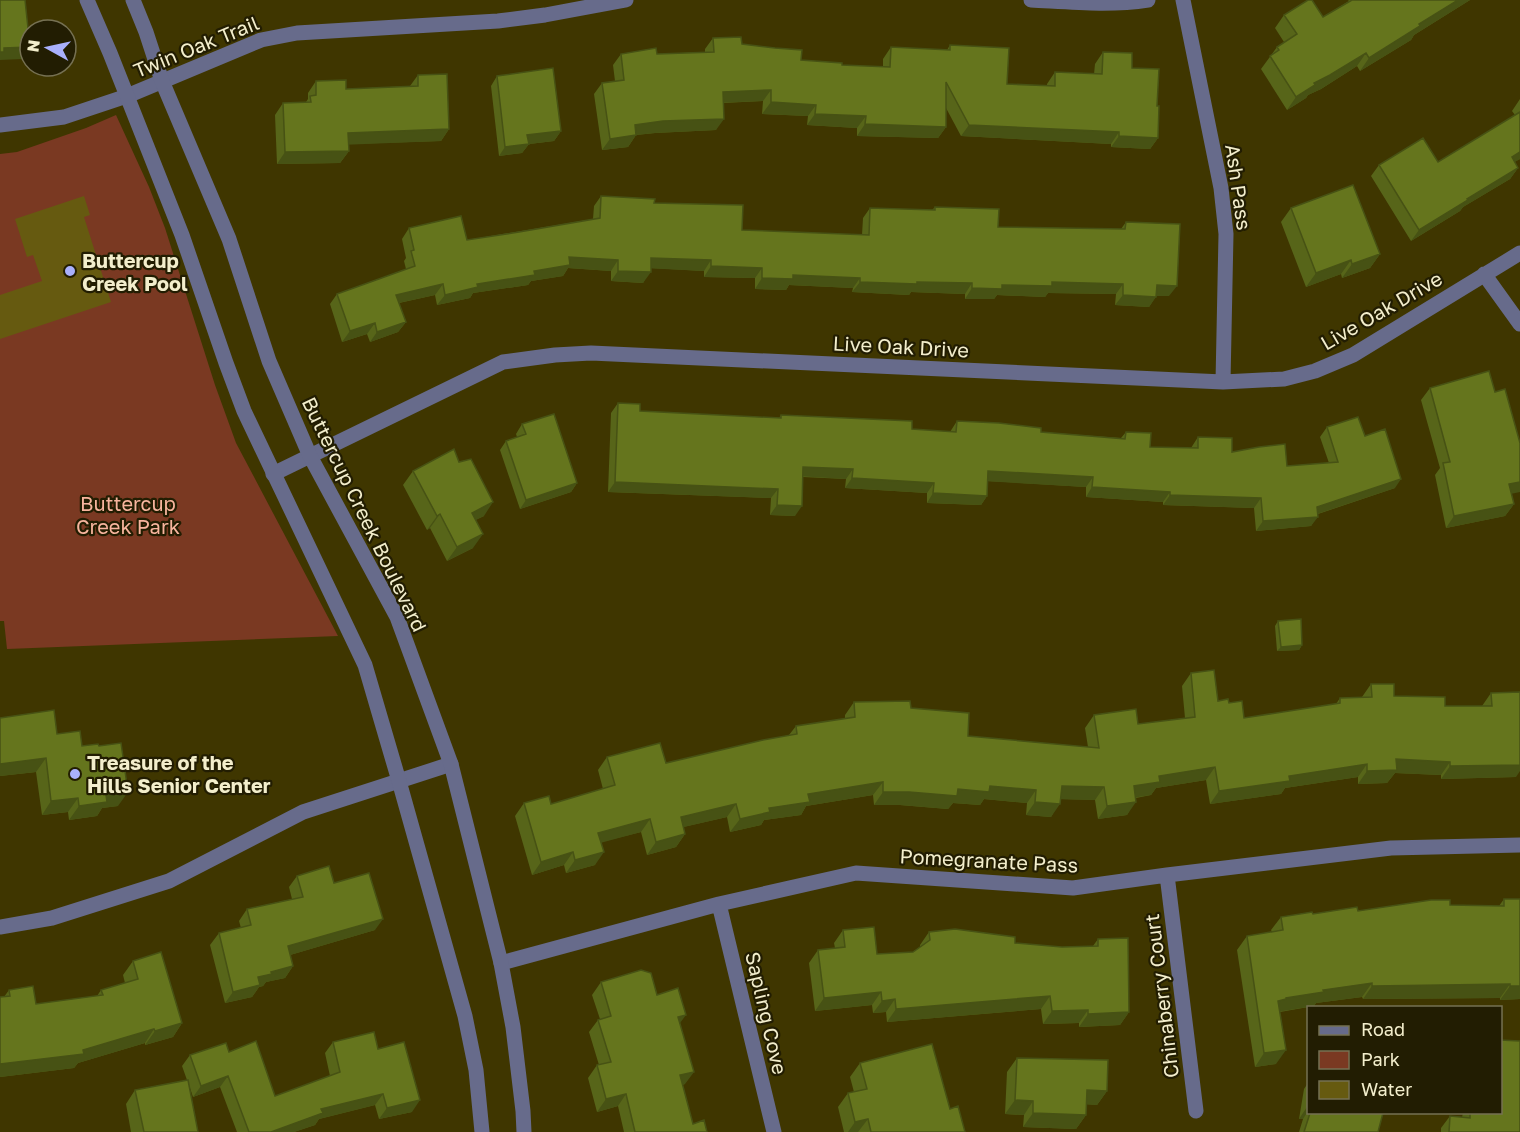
<svg xmlns="http://www.w3.org/2000/svg" width="1520" height="1132" font-family="'Golos Text',sans-serif">
  <style>
    .green { fill: #7a3922 }
    .water { fill: #665a10 }
    .lines { fill: none; stroke-linecap: round; stroke-linejoin: round }
    .minor { stroke: #676b8b; stroke-width: 15 }
    .tertiary { stroke: #676b8b; stroke-width: 15 }
    .wall { fill: #576519 }
    .shaded-wall { fill: #475214 }
    .building { fill: #65751d; stroke: #475214; stroke-width: 1.5 }
    .poi-dot { fill: #a9b0fc; stroke: #221d02; stroke-width: 2 }
    .labels { text-anchor: middle; dominant-baseline: central; stroke-width: 4.5; stroke-linejoin: round; paint-order: stroke }
    .street-label { font-size: 20px; fill: #f3eecc; stroke: #221d02 }
    .poi-label { font-size: 20px; font-weight: bold; fill: #f3eecc; stroke: #221d02; text-anchor: start }
    .park-label { font-size: 20px; fill: #f8b59e; stroke: #221d02 }
  </style>
  <rect width="100%" height="100%" fill="#3f3600"/>
  <path class="green" d="M 116,115 L 149,187 L 165,228 L 215,385 L 236,443 L 338,636 L 7,649 L 4,621 L 0,621 L 0,154 L 17,152 L 86,128 Z"/>
  <path class="water" d="M 84,196 L 90,215 L 84,217 L 111,302 L 0,339 L 0,295 L 42,281 L 33,255 L 27,257 L 15,219 Z"/>
  <g class="lines">
    <path class="minor" d="M 1031,0 C 1070,2 1110,6 1148,0
      M 1183,0 L 1221,188 L 1226,234 L 1223,382
      M 0,125 L 64,117 L 127,96 L 261,40 L 297,33 L 498,21 L 545,15 L 626,0
      M 1484,274 L 1520,324
      M 273,474 L 503,362 L 555,355 L 591,353 L 1223,382 L 1284,379 L 1315,371 L 1353,355 L 1520,253
      M 1167,875 L 1196,1111
      M 719,904 L 774,1132
      M 0,927 L 52,918 L 169,881 L 303,812 L 451,764
      M 501,963 L 719,904 L 856,873 L 1073,888 L 1167,875 L 1391,848 L 1520,845"/>
    <path class="tertiary" d="M 87,0 L 110,53 L 182,235 L 226,363 L 244,411 L 365,665 L 399,781 L 465,1016 L 476,1070 L 482,1132
      M 133,0 L 146,32 L 162,81 L 229,239 L 269,361 L 310,456 L 397,617 L 451,764 L 501,963 L 513,1027 L 523,1111 L 524,1132"/>
  </g>
  <path class="wall" d="M 1348,0 L 1470,0 L 1414,35 L 1411,40 L 1360,71 L 1357,66 L 1321,89 L 1308,95 L 1306,98 L 1287,110 L 1261,69 L 1277,47 L 1284,42 L 1275,28 L 1284,15 L 1323,17 L 1349,1 Z
    M 713,38 L 742,44 L 801,60 L 842,65 L 883,67 L 883,59 L 891,47 L 947,50 L 950,45 L 1007,84 L 1047,86 L 1047,84 L 1055,72 L 1094,74 L 1095,64 L 1103,52 L 1132,68 L 1157,106 L 1158,138 L 1150,149 L 1111,147 L 1111,144 L 961,136 L 946,108 L 946,127 L 938,138 L 857,136 L 857,128 L 807,125 L 808,116 L 762,114 L 763,101 L 723,103 L 716,130 L 655,133 L 636,135 L 628,147 L 602,150 L 594,94 L 602,83 L 615,81 L 613,65 L 621,54 L 657,54 L 705,52 L 705,49 Z
    M 418,75 L 449,129 L 441,141 L 349,144 L 349,151 L 340,163 L 277,164 L 275,115 L 283,103 L 306,102 L 308,99 L 308,93 L 316,81 L 346,89 L 410,86 Z
    M 497,76 L 561,131 L 554,141 L 529,144 L 522,153 L 499,156 L 491,86 Z
    M 1520,99 L 1520,159 L 1514,162 L 1518,168 L 1510,179 L 1463,207 L 1460,211 L 1411,241 L 1371,176 L 1379,165 L 1438,162 L 1515,115 L 1512,111 Z
    M 601,196 L 654,203 L 742,230 L 862,235 L 863,218 L 870,208 L 932,210 L 935,207 L 998,227 L 1121,229 L 1126,222 L 1169,296 L 1156,296 L 1149,307 L 1115,305 L 1116,294 L 1048,293 L 1045,297 L 997,295 L 994,299 L 965,299 L 965,294 L 911,292 L 909,295 L 852,292 L 853,288 L 789,285 L 786,290 L 755,289 L 755,278 L 704,277 L 704,271 L 651,268 L 643,283 L 611,281 L 611,271 L 568,268 L 563,276 L 531,281 L 528,285 L 473,293 L 470,298 L 437,305 L 435,295 L 399,303 L 406,322 L 398,332 L 370,342 L 367,334 L 342,342 L 330,304 L 337,294 L 406,269 L 404,261 L 406,258 L 402,239 L 409,228 L 467,240 L 593,219 L 594,206 Z
    M 1291,208 L 1380,254 L 1370,268 L 1342,278 L 1341,274 L 1306,287 L 1281,222 Z
    M 1430,388 L 1514,504 L 1505,516 L 1446,528 L 1435,475 L 1440,468 L 1421,400 Z
    M 618,403 L 640,411 L 779,418 L 781,415 L 912,429 L 950,432 L 957,421 L 1041,432 L 1121,438 L 1126,432 L 1150,447 L 1191,448 L 1198,437 L 1232,452 L 1287,466 L 1329,463 L 1320,437 L 1327,427 L 1365,436 L 1395,488 L 1318,514 L 1311,526 L 1256,531 L 1254,508 L 1163,505 L 1163,502 L 1086,497 L 1086,487 L 988,481 L 987,496 L 981,505 L 927,503 L 927,493 L 845,488 L 846,479 L 803,477 L 795,516 L 770,515 L 771,498 L 608,492 L 611,413 Z
    M 522,424 L 577,483 L 571,492 L 520,509 L 500,450 L 506,441 L 517,437 L 516,434 Z
    M 459,462 L 484,516 L 475,520 L 473,548 L 447,561 L 430,528 L 427,530 L 403,485 L 413,471 Z
    M 1278,621 L 1302,645 L 1299,650 L 1277,651 L 1275,626 Z
    M 1191,673 L 1218,701 L 1229,703 L 1244,718 L 1336,704 L 1340,698 L 1362,697 L 1371,684 L 1394,696 L 1445,706 L 1482,706 L 1491,693 L 1516,777 L 1441,779 L 1441,775 L 1395,773 L 1387,783 L 1358,784 L 1358,777 L 1285,788 L 1281,794 L 1210,804 L 1206,780 L 1156,788 L 1151,795 L 1136,798 L 1127,815 L 1098,819 L 1095,800 L 1061,799 L 1051,817 L 1026,815 L 1027,803 L 984,799 L 980,805 L 953,803 L 948,809 L 900,805 L 874,805 L 873,795 L 806,806 L 801,815 L 764,820 L 761,825 L 730,832 L 727,817 L 683,827 L 685,834 L 676,847 L 647,855 L 641,832 L 601,842 L 595,865 L 566,873 L 564,865 L 532,875 L 515,816 L 524,803 L 551,804 L 603,789 L 598,770 L 607,757 L 666,763 L 789,735 L 796,726 L 845,719 L 845,715 L 854,702 L 911,708 L 968,736 L 1088,747 L 1085,728 L 1094,715 L 1138,724 L 1185,718 L 1182,686 Z
    M 0,718 L 82,746 L 118,806 L 102,808 L 97,816 L 69,820 L 68,812 L 42,815 L 36,772 L 0,776 Z
    M 297,876 L 334,883 L 375,930 L 290,955 L 293,966 L 285,978 L 266,982 L 263,986 L 259,987 L 252,997 L 225,1003 L 210,945 L 219,933 L 241,928 L 239,921 L 247,909 L 292,899 L 289,887 Z
    M 1504,899 L 1520,999 L 1500,1000 L 1500,998 L 1363,999 L 1362,997 L 1316,1003 L 1314,1006 L 1280,1012 L 1276,1064 L 1255,1067 L 1237,950 L 1247,936 L 1272,932 L 1271,930 L 1281,917 L 1450,905 L 1499,906 Z
    M 843,930 L 877,954 L 913,952 L 920,947 L 920,945 L 929,932 L 1015,943 L 1062,947 L 1093,946 L 1098,939 L 1129,1012 L 1120,1025 L 1079,1027 L 1079,1023 L 1043,1024 L 1041,1009 L 887,1022 L 886,1012 L 873,1013 L 872,1005 L 815,1011 L 809,963 L 818,950 L 835,948 L 834,943 Z
    M 133,961 L 182,1023 L 173,1037 L 145,1045 L 145,1043 L 78,1063 L 74,1068 L 0,1077 L 0,997 L 4,997 L 9,990 L 36,1004 L 97,996 L 101,990 L 125,983 L 123,975 Z
    M 601,982 L 657,995 L 680,1024 L 685,1084 L 682,1085 L 693,1124 L 707,1132 L 624,1132 L 618,1106 L 597,1112 L 588,1078 L 597,1065 L 599,1065 L 589,1032 L 598,1020 L 600,1019 L 592,995 Z
    M 333,1042 L 378,1049 L 412,1112 L 379,1119 L 375,1105 L 319,1119 L 315,1125 L 294,1132 L 237,1132 L 220,1087 L 193,1097 L 189,1085 L 198,1132 L 131,1132 L 126,1104 L 135,1090 L 187,1080 L 182,1066 L 190,1055 L 229,1052 L 275,1096 L 330,1076 L 325,1053 Z
    M 1017,1058 L 1107,1091 L 1097,1105 L 1086,1104 L 1086,1115 L 1076,1129 L 1023,1127 L 1024,1115 L 1005,1114 L 1007,1072 Z
    M 860,1063 L 950,1109 L 965,1132 L 844,1132 L 838,1107 L 848,1093 L 854,1092 L 850,1077 Z
    M 1308,1083 L 1308,1113 L 1383,1113 L 1378,1132 L 1299,1132 L 1303,1119 L 1299,1119 L 1304,1089 Z
    M 1463,1113 L 1500,1113 L 1520,1132 L 1441,1132 L 1441,1128 L 1450,1116 L 1462,1117 Z"/>
  <path class="shaded-wall" d="M 1458,0 L 1470,0 L 1414,35 L 1411,40 L 1360,71 L 1369,58 L 1419,24 Z
    M 30,47 L 22,59 L 0,60 L 0,52 L 4,48 Z
    M 1366,53 L 1357,66 L 1321,89 L 1308,95 L 1306,98 L 1287,110 L 1296,97 L 1314,83 Z
    M 771,90 L 763,101 L 714,103 L 723,92 Z
    M 771,102 L 816,105 L 808,116 L 762,114 Z
    M 815,114 L 866,116 L 857,128 L 807,125 Z
    M 724,119 L 716,130 L 655,133 L 636,135 L 628,147 L 602,150 L 610,139 L 635,125 L 663,121 Z
    M 865,124 L 946,127 L 938,138 L 857,136 Z
    M 969,125 L 1119,132 L 1111,144 L 961,136 Z
    M 449,129 L 441,141 L 340,145 L 348,133 Z
    M 561,131 L 554,141 L 521,145 L 527,135 Z
    M 1119,136 L 1158,138 L 1150,149 L 1111,147 Z
    M 529,144 L 522,153 L 499,156 L 505,147 Z
    M 349,151 L 340,163 L 277,164 L 285,152 Z
    M 1520,152 L 1520,159 L 1504,168 L 1512,157 Z
    M 1518,168 L 1510,179 L 1463,207 L 1460,211 L 1411,241 L 1419,230 L 1467,199 Z
    M 1380,254 L 1370,268 L 1342,278 L 1352,264 Z
    M 569,257 L 618,260 L 611,271 L 568,268 L 563,276 L 531,281 L 528,285 L 473,293 L 470,298 L 437,305 L 445,295 L 477,284 L 534,271 Z
    M 651,258 L 711,260 L 704,271 L 644,268 Z
    M 1351,260 L 1341,274 L 1306,287 L 1316,273 Z
    M 711,266 L 762,268 L 755,278 L 704,277 Z
    M 618,271 L 651,272 L 643,283 L 611,281 Z
    M 793,275 L 860,278 L 853,288 L 789,285 L 786,290 L 755,289 L 762,278 Z
    M 860,282 L 917,282 L 972,283 L 965,294 L 911,292 L 909,295 L 852,292 Z
    M 1052,282 L 1123,284 L 1116,294 L 1048,293 L 1045,297 L 997,295 L 994,299 L 965,299 L 972,288 L 1002,285 Z
    M 443,284 L 435,295 L 389,305 L 396,295 Z
    M 1157,285 L 1177,286 L 1169,296 L 1149,296 Z
    M 1123,295 L 1156,297 L 1149,307 L 1115,305 Z
    M 406,322 L 398,332 L 370,342 L 377,332 Z
    M 375,323 L 367,334 L 342,342 L 350,331 Z
    M 803,467 L 853,469 L 846,479 L 797,476 Z
    M 988,471 L 1093,477 L 1086,487 L 982,481 Z
    M 852,478 L 934,483 L 927,493 L 845,488 Z
    M 1401,479 L 1395,488 L 1311,516 L 1317,507 Z
    M 615,482 L 778,489 L 771,498 L 608,492 Z
    M 1520,482 L 1520,492 L 1501,496 L 1509,484 Z
    M 577,483 L 571,492 L 520,509 L 526,500 Z
    M 1092,487 L 1170,492 L 1163,502 L 1086,497 Z
    M 933,493 L 987,496 L 981,505 L 927,503 Z
    M 1170,495 L 1261,498 L 1254,508 L 1163,505 Z
    M 493,502 L 484,516 L 462,527 L 472,513 Z
    M 1514,504 L 1505,516 L 1446,528 L 1454,516 Z
    M 777,505 L 802,506 L 795,516 L 770,515 Z
    M 440,514 L 430,528 L 427,530 L 437,516 Z
    M 1318,517 L 1311,526 L 1256,531 L 1263,521 Z
    M 483,534 L 473,548 L 447,561 L 457,547 Z
    M 1302,645 L 1299,650 L 1277,651 L 1281,647 Z
    M 46,758 L 36,772 L 0,776 L 0,764 Z
    M 1396,759 L 1450,762 L 1441,775 L 1395,773 L 1387,783 L 1358,784 L 1367,771 Z
    M 1367,764 L 1358,777 L 1285,788 L 1281,794 L 1210,804 L 1219,791 L 1289,776 Z
    M 1520,765 L 1520,771 L 1516,777 L 1441,779 L 1450,766 Z
    M 1215,767 L 1206,780 L 1156,788 L 1151,795 L 1125,799 L 1134,786 L 1159,776 Z
    M 883,782 L 873,795 L 806,806 L 801,815 L 764,820 L 761,825 L 730,832 L 740,819 L 808,794 Z
    M 990,786 L 1036,790 L 1027,803 L 984,799 L 980,805 L 953,803 L 948,809 L 900,805 L 874,805 L 883,792 L 958,789 Z
    M 1062,786 L 1104,787 L 1095,800 L 1053,799 Z
    M 128,792 L 118,806 L 102,808 L 97,816 L 69,820 L 79,806 L 106,795 Z
    M 78,798 L 68,812 L 42,815 L 51,801 Z
    M 1035,802 L 1060,804 L 1051,817 L 1026,815 Z
    M 1136,802 L 1127,815 L 1098,819 L 1107,806 Z
    M 736,804 L 727,817 L 671,830 L 681,817 Z
    M 650,819 L 641,832 L 589,846 L 598,833 Z
    M 685,834 L 676,847 L 647,855 L 656,842 Z
    M 573,852 L 564,865 L 532,875 L 541,862 Z
    M 604,852 L 595,865 L 566,873 L 575,860 Z
    M 383,919 L 375,930 L 280,958 L 288,946 Z
    M 293,966 L 285,978 L 266,982 L 263,986 L 259,987 L 252,997 L 225,1003 L 233,992 L 258,977 L 271,972 Z
    M 1372,983 L 1362,997 L 1316,1003 L 1314,1006 L 1277,1012 L 1278,1001 L 1286,998 L 1323,990 Z
    M 1510,984 L 1500,998 L 1363,999 L 1372,986 Z
    M 1510,986 L 1520,986 L 1520,999 L 1500,1000 Z
    M 881,992 L 872,1005 L 815,1011 L 824,998 Z
    M 1050,996 L 1041,1009 L 887,1022 L 896,1009 Z
    M 895,999 L 886,1012 L 873,1013 L 882,1001 Z
    M 1088,1010 L 1079,1023 L 1043,1024 L 1052,1011 Z
    M 1129,1012 L 1120,1025 L 1079,1027 L 1088,1014 Z
    M 686,1015 L 677,1027 L 678,1017 Z
    M 182,1023 L 173,1037 L 145,1045 L 155,1031 Z
    M 154,1029 L 145,1043 L 78,1063 L 74,1068 L 0,1077 L 0,1064 L 83,1050 Z
    M 1286,1050 L 1276,1064 L 1255,1067 L 1264,1053 Z
    M 694,1072 L 685,1084 L 671,1088 L 680,1075 Z
    M 228,1076 L 220,1087 L 193,1097 L 201,1086 Z
    M 1087,1090 L 1107,1091 L 1097,1105 L 1077,1104 Z
    M 383,1094 L 375,1105 L 319,1119 L 315,1125 L 294,1132 L 271,1132 L 321,1109 Z
    M 626,1094 L 618,1106 L 597,1112 L 606,1099 Z
    M 420,1100 L 412,1112 L 379,1119 L 387,1108 Z
    M 1015,1100 L 1033,1101 L 1024,1115 L 1005,1114 Z
    M 1307,1107 L 1308,1107 L 1308,1111 L 1303,1119 L 1299,1119 Z
    M 1033,1113 L 1086,1115 L 1076,1129 L 1023,1127 Z
    M 868,1119 L 858,1132 L 848,1132 L 855,1122 Z"/>
  <path class="building" d="M 0,0 L 25,0 L 30,47 L 4,48 L 4,52 L 0,52 Z
    M 1308,0 L 1312,0 L 1323,17 L 1352,0 L 1458,0 L 1419,24 L 1420,26 L 1369,58 L 1366,53 L 1330,75 L 1314,83 L 1315,85 L 1296,97 L 1270,56 L 1279,50 L 1277,47 L 1297,34 L 1284,15 Z
    M 741,37 L 742,44 L 775,48 L 802,50 L 801,60 L 842,63 L 842,65 L 890,67 L 891,47 L 950,50 L 950,45 L 1009,48 L 1007,84 L 1055,86 L 1055,72 L 1102,74 L 1103,52 L 1132,53 L 1132,68 L 1159,69 L 1157,106 L 1159,106 L 1158,138 L 1119,136 L 1119,132 L 969,125 L 946,82 L 946,127 L 865,124 L 866,116 L 815,114 L 816,105 L 771,102 L 771,90 L 723,92 L 724,119 L 663,121 L 635,125 L 636,135 L 610,139 L 602,83 L 624,80 L 621,54 L 656,48 L 657,54 L 714,52 L 713,38 Z
    M 553,68 L 561,131 L 527,135 L 529,144 L 505,147 L 497,76 Z
    M 447,74 L 449,129 L 348,133 L 349,151 L 285,152 L 283,103 L 311,102 L 310,96 L 316,95 L 316,81 L 346,80 L 346,89 L 418,86 L 418,75 Z
    M 1520,112 L 1520,152 L 1512,157 L 1518,168 L 1467,199 L 1468,200 L 1419,230 L 1379,165 L 1423,138 L 1438,162 Z
    M 1353,185 L 1380,254 L 1352,264 L 1351,260 L 1316,273 L 1291,208 Z
    M 601,196 L 655,199 L 654,203 L 743,205 L 742,230 L 869,235 L 870,208 L 935,210 L 935,207 L 999,209 L 998,227 L 1125,229 L 1126,222 L 1180,224 L 1177,286 L 1157,285 L 1156,297 L 1123,295 L 1123,284 L 1052,282 L 1052,286 L 1002,285 L 1002,289 L 972,288 L 972,283 L 917,282 L 917,284 L 860,282 L 860,278 L 793,275 L 793,279 L 762,278 L 762,268 L 711,266 L 711,260 L 651,258 L 651,272 L 618,271 L 618,260 L 569,257 L 570,265 L 534,271 L 535,275 L 477,284 L 478,287 L 445,295 L 443,284 L 396,295 L 406,322 L 377,332 L 375,323 L 350,331 L 337,294 L 415,266 L 411,251 L 414,250 L 409,228 L 461,216 L 467,240 L 519,232 L 600,218 Z
    M 1489,371 L 1495,392 L 1505,389 L 1520,443 L 1520,482 L 1509,484 L 1514,504 L 1454,516 L 1443,463 L 1450,462 L 1430,388 Z
    M 618,403 L 640,404 L 640,411 L 781,418 L 781,415 L 912,421 L 912,429 L 956,432 L 957,421 L 999,423 L 1041,428 L 1041,432 L 1125,439 L 1126,432 L 1151,433 L 1150,447 L 1198,448 L 1198,437 L 1232,438 L 1232,452 L 1259,447 L 1285,444 L 1287,466 L 1338,462 L 1327,427 L 1358,417 L 1365,436 L 1385,429 L 1401,479 L 1317,507 L 1318,517 L 1263,521 L 1261,498 L 1170,495 L 1170,492 L 1092,487 L 1093,477 L 988,471 L 987,496 L 933,493 L 934,483 L 852,478 L 853,469 L 803,467 L 802,506 L 777,505 L 778,489 L 615,482 Z
    M 554,414 L 577,483 L 526,500 L 506,441 L 526,434 L 522,424 Z
    M 454,449 L 459,462 L 471,459 L 493,502 L 472,513 L 483,534 L 457,547 L 440,514 L 437,516 L 413,471 Z
    M 1301,619 L 1302,645 L 1281,647 L 1278,621 Z
    M 1214,670 L 1218,701 L 1228,699 L 1229,703 L 1242,701 L 1244,718 L 1340,703 L 1340,698 L 1372,697 L 1371,684 L 1394,684 L 1394,696 L 1445,697 L 1445,706 L 1492,706 L 1491,693 L 1520,692 L 1520,765 L 1450,766 L 1450,762 L 1396,759 L 1397,770 L 1367,771 L 1367,764 L 1289,776 L 1290,781 L 1219,791 L 1215,767 L 1159,776 L 1160,782 L 1134,786 L 1136,802 L 1107,806 L 1104,787 L 1062,786 L 1060,804 L 1035,802 L 1036,790 L 990,786 L 989,792 L 958,789 L 957,796 L 909,792 L 883,792 L 883,782 L 808,794 L 810,802 L 769,808 L 770,812 L 740,819 L 736,804 L 681,817 L 685,834 L 656,842 L 650,819 L 598,833 L 604,852 L 575,860 L 573,852 L 541,862 L 524,803 L 549,796 L 551,804 L 615,785 L 607,757 L 660,743 L 666,763 L 763,740 L 797,734 L 796,726 L 855,717 L 854,702 L 910,701 L 911,708 L 969,713 L 968,736 L 1099,748 L 1094,715 L 1136,709 L 1138,724 L 1195,717 L 1191,673 Z
    M 54,710 L 57,734 L 80,731 L 82,746 L 98,744 L 99,746 L 121,743 L 128,792 L 106,795 L 107,802 L 79,806 L 78,798 L 51,801 L 46,758 L 0,764 L 0,718 Z
    M 329,866 L 334,883 L 369,873 L 383,919 L 288,946 L 293,966 L 271,972 L 272,974 L 258,977 L 260,985 L 233,992 L 219,933 L 251,925 L 247,909 L 303,897 L 297,876 Z
    M 1504,899 L 1520,899 L 1520,986 L 1510,986 L 1510,984 L 1372,986 L 1372,983 L 1323,990 L 1324,992 L 1286,998 L 1286,999 L 1278,1001 L 1286,1050 L 1264,1053 L 1247,936 L 1283,930 L 1281,917 L 1312,912 L 1313,914 L 1357,907 L 1358,911 L 1431,900 L 1450,900 L 1450,905 L 1504,906 Z
    M 874,927 L 877,954 L 913,952 L 930,940 L 929,932 L 955,929 L 1015,937 L 1015,943 L 1062,947 L 1098,946 L 1098,939 L 1128,938 L 1129,1012 L 1088,1014 L 1088,1010 L 1052,1011 L 1050,996 L 896,1009 L 895,999 L 882,1001 L 881,992 L 824,998 L 818,950 L 845,947 L 843,930 Z
    M 161,952 L 182,1023 L 155,1031 L 154,1029 L 83,1050 L 84,1054 L 0,1064 L 0,997 L 10,996 L 9,990 L 33,986 L 36,1004 L 103,995 L 101,990 L 138,979 L 133,961 Z
    M 641,970 L 651,973 L 657,995 L 678,988 L 686,1015 L 678,1017 L 694,1072 L 680,1075 L 693,1124 L 704,1120 L 707,1132 L 635,1132 L 626,1094 L 606,1099 L 597,1065 L 611,1062 L 598,1020 L 611,1016 L 601,982 Z
    M 374,1032 L 378,1049 L 404,1042 L 420,1100 L 387,1108 L 383,1094 L 321,1109 L 323,1113 L 271,1132 L 249,1132 L 228,1076 L 201,1086 L 190,1055 L 226,1043 L 229,1052 L 256,1041 L 275,1096 L 340,1072 L 333,1042 Z
    M 1500,1040 L 1520,1041 L 1520,1132 L 1449,1132 L 1450,1116 L 1470,1118 L 1470,1113 L 1500,1113 Z
    M 932,1044 L 950,1109 L 958,1106 L 965,1132 L 871,1132 L 868,1119 L 855,1122 L 848,1093 L 867,1089 L 860,1063 Z
    M 1017,1058 L 1108,1060 L 1107,1091 L 1087,1090 L 1086,1115 L 1033,1113 L 1033,1101 L 1015,1100 Z
    M 188,1080 L 198,1132 L 144,1132 L 135,1090 Z
    M 1310,1113 L 1383,1113 L 1378,1132 L 1304,1132 Z"/>
  <g class="poi-dot">
    <circle cx="70" cy="271" r="6"/>
    <circle cx="75" cy="774" r="6"/>
  </g>
  <g class="labels">
    <g class="street-label">
      <text transform="translate(196 46) rotate(-22)">Twin Oak Trail</text>
      <text transform="translate(1239 187) rotate(82)">Ash Pass</text>
      <text transform="translate(1381 310) rotate(-30)">Live Oak Drive</text>
      <text transform="translate(901 346) rotate(3)">Live Oak Drive</text>
      <text transform="translate(365 514) rotate(64)">Buttercup Creek Boulevard</text>
      <text transform="translate(989 860) rotate(3)">Pomegranate Pass</text>
      <text transform="translate(1161 996) rotate(-97)">Chinaberry Court</text>
      <text transform="translate(767 1013) rotate(77)">Sapling Cove</text>
    </g>
    <g class="poi-label">
      <text x="82" y="260">Buttercup<tspan x="82" dy="23">Creek Pool</tspan></text>
      <text x="87" y="762">Treasure of the<tspan x="87" dy="23">Hills Senior Center</tspan></text>
    </g>
    <g class="park-label">
      <text x="128" y="503">Buttercup<tspan x="128" dy="23">Creek Park</tspan></text>
    </g>
  </g>
  <rect x="1307" y="1006" width="195" height="108" fill="#221d02" stroke="#767153" stroke-width="1.5"/>
  <rect x="1319" y="1026" width="30" height="9" fill="#676b8b" stroke="#767153" stroke-width="1.5"/>
  <text x="1361" y="1036" font-size="18" fill="#f3eecc">Road</text>
  <rect x="1319" y="1051" width="30" height="18" fill="#7a3922" stroke="#767153" stroke-width="1.5"/>
  <text x="1361" y="1066" font-size="18" fill="#f3eecc">Park</text>
  <rect x="1319" y="1081" width="30" height="18" fill="#665a10" stroke="#767153" stroke-width="1.5"/>
  <text x="1361" y="1096" font-size="18" fill="#f3eecc">Water</text>
  <g transform="translate(48 48) rotate(278)"><circle r="28" fill="#221d02" stroke="#767153" stroke-width="1.5"/>
  <path d="M0-4.5L10 22L0 15L-10 22Z" fill="#a9b0fc"/>
  <text y="-9" font-size="16" font-weight="bold" text-anchor="middle" fill="#f3eecc">N</text>
  </g>
</svg>
